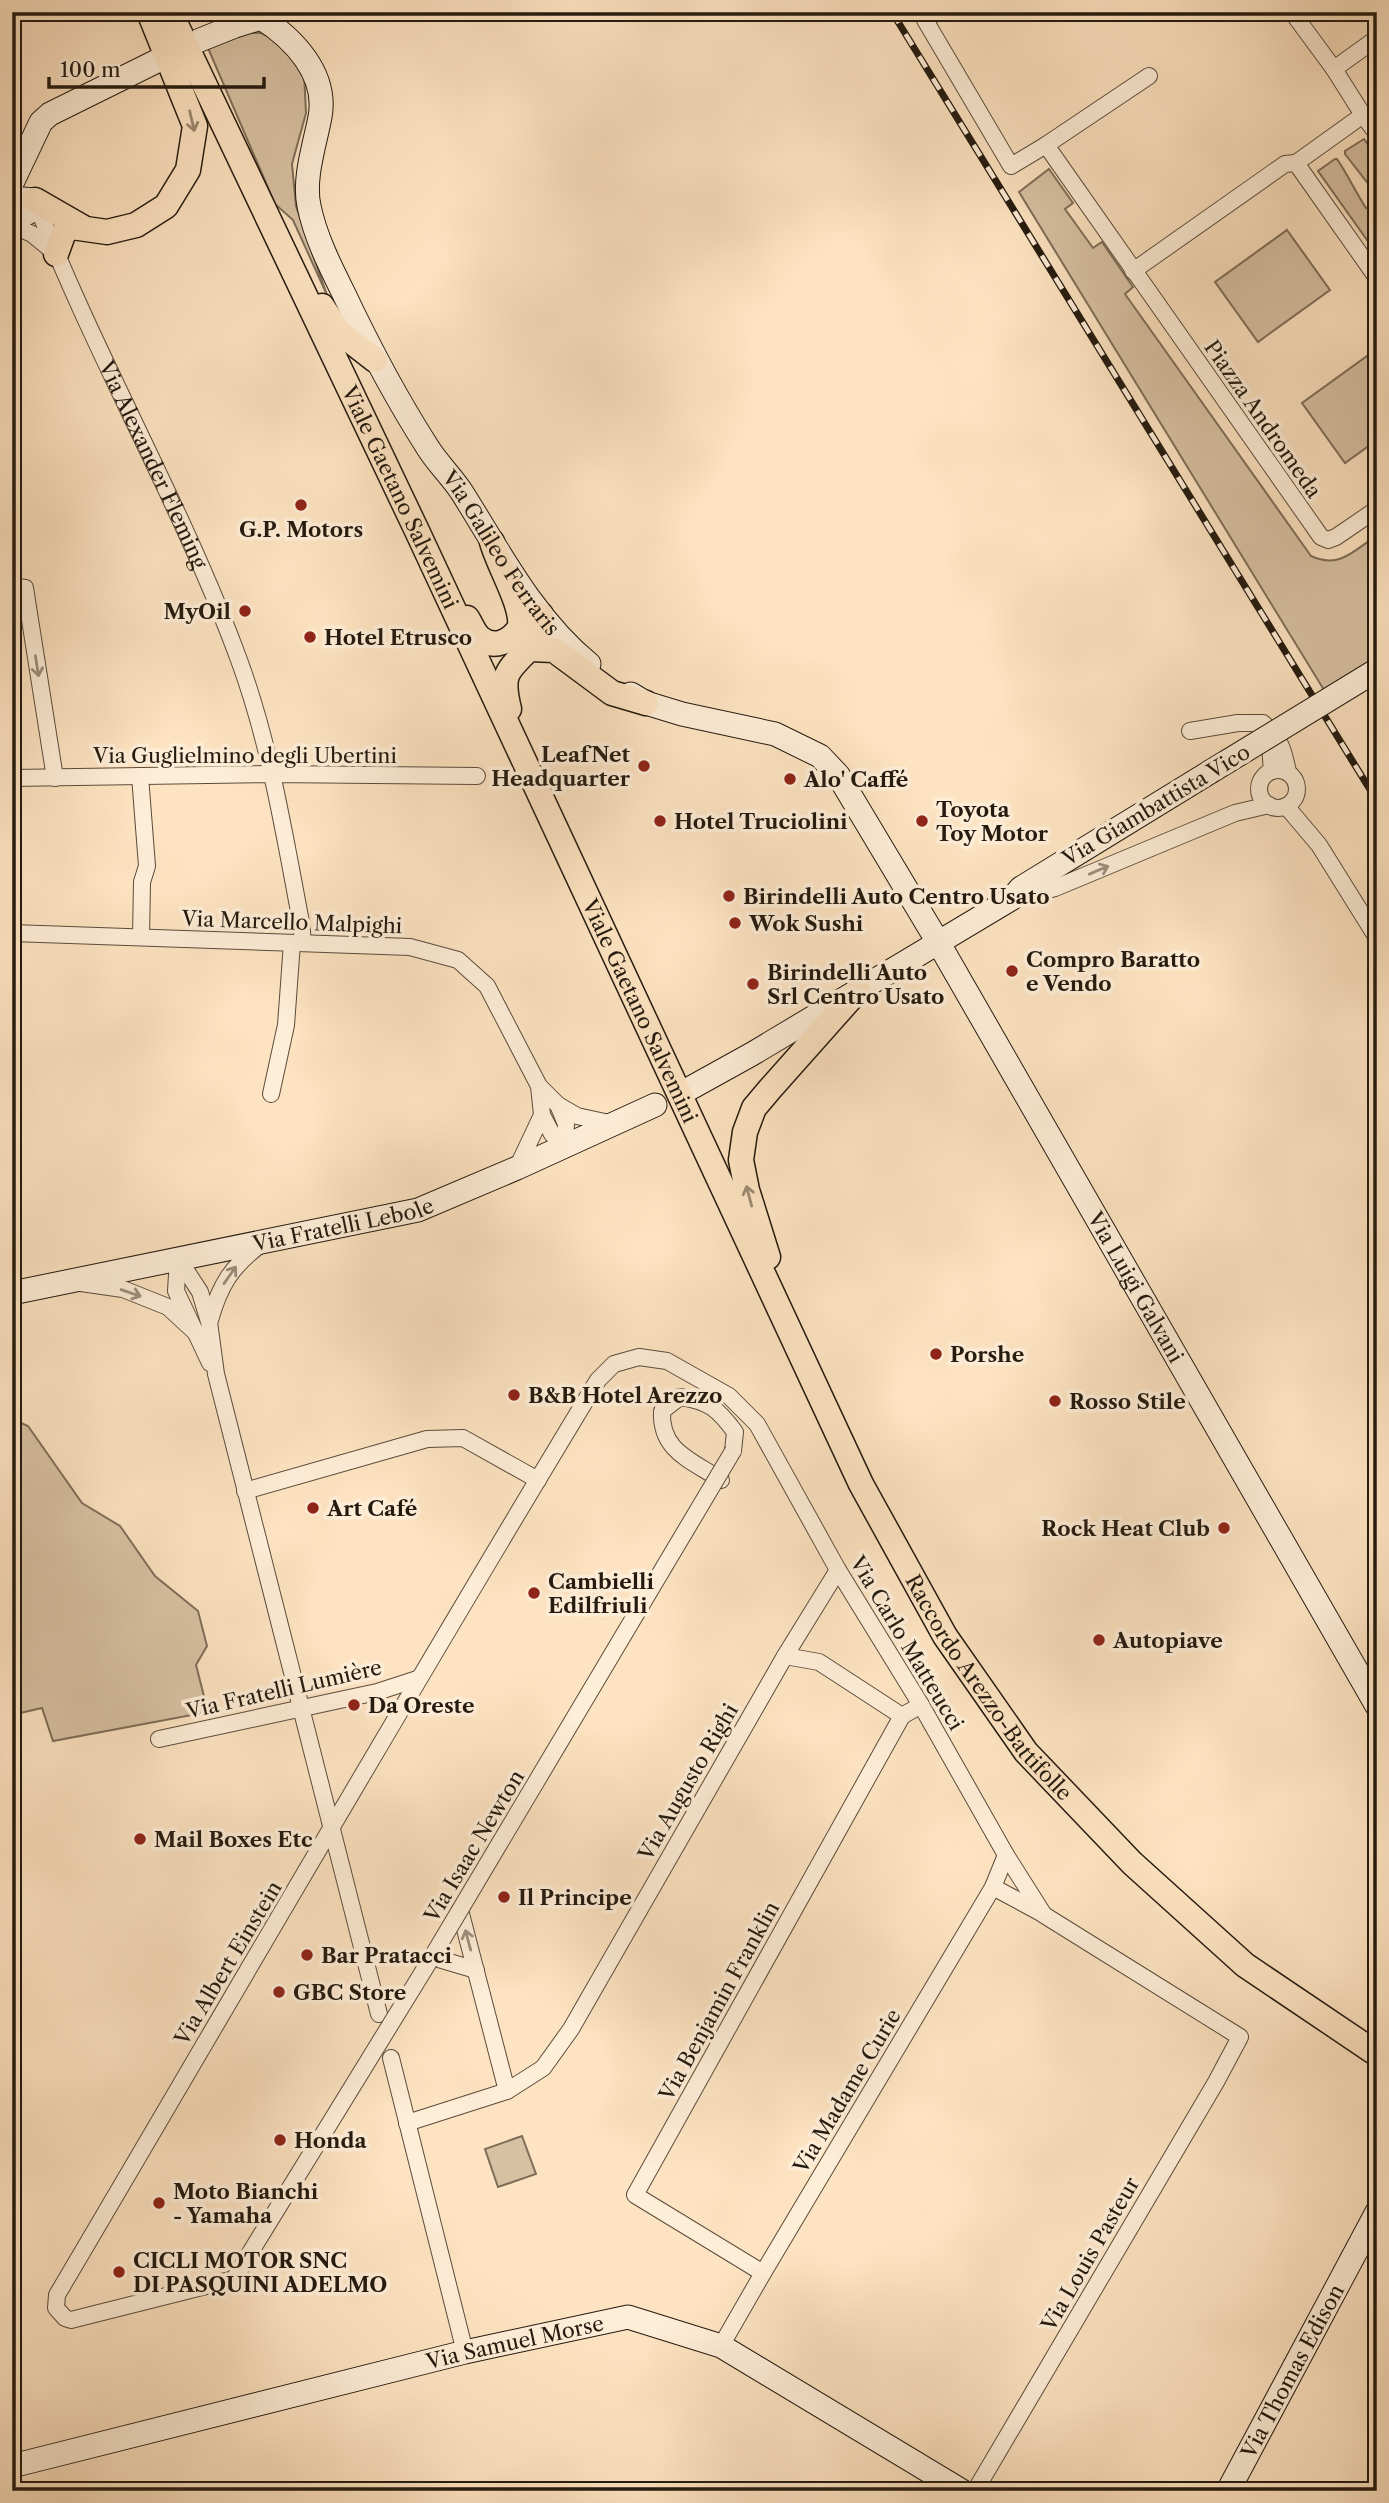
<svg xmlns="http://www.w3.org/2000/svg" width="1389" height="2503" font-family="'Libre Caslon Text',serif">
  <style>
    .green { fill: #d8c1a3; stroke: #7e6e59; stroke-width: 2 }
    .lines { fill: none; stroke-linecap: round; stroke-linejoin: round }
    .street-casing { stroke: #5a4c3c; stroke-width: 18 }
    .secondary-casing { stroke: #241a0f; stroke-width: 25 }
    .primary-casing { stroke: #241a0f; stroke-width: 27 }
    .street { stroke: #feedd7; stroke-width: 16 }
    .secondary { stroke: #feedd7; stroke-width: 23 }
    .primary { stroke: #fde3c1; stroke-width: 24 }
    .rail-casing { stroke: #241a0f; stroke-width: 7 }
    .rail { stroke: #feedd7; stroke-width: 4.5; stroke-dasharray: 13; stroke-linecap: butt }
    .street-bridge-casing { stroke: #5a4c3c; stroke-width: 18; stroke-linecap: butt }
    .secondary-bridge-casing { stroke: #241a0f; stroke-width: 25; stroke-linecap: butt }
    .street-bridge { stroke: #feedd7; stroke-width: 16 }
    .secondary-bridge { stroke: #feedd7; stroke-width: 23 }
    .oneway { stroke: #9b8971 }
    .oneway2 { stroke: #9c8e7d }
    .poi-dot { fill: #8f2418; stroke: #feedd7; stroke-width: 2.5 }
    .labels { text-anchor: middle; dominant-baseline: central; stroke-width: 7; stroke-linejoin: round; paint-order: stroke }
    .street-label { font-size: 21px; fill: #241a0f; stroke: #feedd7 }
    .poi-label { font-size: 21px; font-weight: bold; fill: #241a0f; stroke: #feedd7; text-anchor: start }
  </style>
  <rect width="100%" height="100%" fill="#fde3c1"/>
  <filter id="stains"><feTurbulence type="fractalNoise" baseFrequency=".00286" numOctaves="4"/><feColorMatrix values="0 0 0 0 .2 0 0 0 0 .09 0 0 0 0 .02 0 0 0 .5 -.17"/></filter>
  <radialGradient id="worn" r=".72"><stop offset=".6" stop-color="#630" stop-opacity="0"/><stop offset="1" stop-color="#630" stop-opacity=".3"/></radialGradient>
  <path class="green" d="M 247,33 L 261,33 L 284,44 L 304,73 L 306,113 L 292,164 L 296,206 L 327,295 L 293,220 L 275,204 L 208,48 Z
    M 1364,139 L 1377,158 L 1377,195 L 1345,154 L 1345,151 Z
    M 1335,159 L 1337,159 C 1348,175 1355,191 1366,208 L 1377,201 L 1377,254 L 1318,171 Z
    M 1049,169 L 1073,203 L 1065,209 L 1093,248 L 1102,242 L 1133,287 L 1125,294 L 1311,556 C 1339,569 1354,551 1377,535 L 1377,658 L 1324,690 L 1019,192 Z
    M 1287,230 L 1330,290 L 1258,342 L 1215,282 Z
    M 1374,351 L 1377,355 L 1377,440 L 1345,463 L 1302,403 Z
    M 12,1419 L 28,1426 L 82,1503 L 120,1526 L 155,1576 L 198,1611 L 207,1646 L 196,1665 L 208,1712 L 53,1741 L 42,1708 L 16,1714 L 12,1712 Z
    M 522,2136 L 536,2174 L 498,2187 L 485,2149 Z"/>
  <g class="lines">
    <defs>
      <g id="street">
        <path d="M 937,12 L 925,20 L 1011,166 L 1046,145"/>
        <path d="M 1292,12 L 1334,69 L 1363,115"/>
        <path d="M 1334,69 L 1377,38"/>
        <path d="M 1149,76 L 1046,145 L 1321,537 L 1328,540 L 1336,537 L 1377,509"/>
        <path d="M 1377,134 L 1363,115 L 1296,163 L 1377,278"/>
        <path id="s1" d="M 35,200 C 95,357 181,502 239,660 C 270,744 284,833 301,922 L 303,942"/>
        <path d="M 12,225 L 32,234 L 54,252"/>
        <path d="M 1133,271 L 1285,164 L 1296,163"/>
        <path d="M 12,586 L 25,588 L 55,778"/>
        <path d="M 1260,730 L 1270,746 L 1272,771"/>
        <path d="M 1190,731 L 1238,723 L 1263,723 C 1281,740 1283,748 1288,772"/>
        <circle cx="1278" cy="789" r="19"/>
        <path d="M 140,776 L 147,866 L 142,882 L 141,937"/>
        <path d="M 12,778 L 272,774 L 477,776"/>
        <path d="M 1286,806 L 1319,845 L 1377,938"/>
        <path d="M 1014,899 L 1055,888 L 1235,813 L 1269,805"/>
        <path d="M 12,933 L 410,947 L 458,960 L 487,986 L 539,1086 L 558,1105 L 566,1124 L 565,1146"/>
        <path d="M 271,1094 L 286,1025 L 292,943"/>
        <path d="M 558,1105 L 577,1116 L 614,1124"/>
        <path d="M 542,1115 L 552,1134 L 565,1146"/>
        <path d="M 517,1168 L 542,1115 L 539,1086"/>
        <path d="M 178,1258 L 200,1292 L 209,1322 L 216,1374 L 379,2014"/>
        <path d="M 178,1258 L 176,1291 L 210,1363"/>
        <path d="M 81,1283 L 123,1289 L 168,1307 L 194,1331"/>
        <path d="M 210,1320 C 220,1285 231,1267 260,1245"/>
        <path d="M 721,1480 C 691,1460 660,1451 662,1411 L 680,1397 C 709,1401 718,1409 735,1432 L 733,1451"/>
        <path d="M 245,1491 L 427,1439 L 463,1438 L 538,1480"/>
        <path d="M 785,1656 L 819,1662 L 902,1716"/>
        <path d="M 159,1739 L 377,1692 L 417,1679"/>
        <path d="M 993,1887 L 1043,1914"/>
        <path d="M 460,1910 L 507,2091"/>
        <path d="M 432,1957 L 476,1970"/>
        <path d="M 391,2058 L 465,2352"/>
        <path d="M 407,2123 L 507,2091 L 543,2068 L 571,2029 L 785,1656 L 838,1570"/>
        <path d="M 763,2273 L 635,2195 L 902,1716 L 921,1705"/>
        <path d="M 234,2279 L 71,2320 L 65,2318 L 56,2308 L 57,2295 C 237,1990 414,1683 598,1380 L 614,1364 L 639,1357 L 667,1361 L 729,1396 L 757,1424 L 838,1570 L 921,1705 L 1006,1855 L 1044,1915 L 1240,2037 L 1216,2082 L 975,2491"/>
        <path d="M 721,2346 L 763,2273 L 993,1887 L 1006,1855"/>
      </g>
      <g id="secondary">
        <path id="s2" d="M 200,40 L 235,26 L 261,18 C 293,38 328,74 320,117 C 315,144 303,178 309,206 C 315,236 330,266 344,294 C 369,347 396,398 428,448 C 438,464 453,478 463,494 C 500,553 534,619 589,664"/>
        <path d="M 12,183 L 41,122 L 50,114 L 157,61"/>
        <path d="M 12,202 L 22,199 L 35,200"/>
        <path d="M 12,221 L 31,211 L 35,200"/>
        <path id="s3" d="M 631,694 L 646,703 L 682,714 L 775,734 L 820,756 L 838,775 L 938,942 L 1377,1706"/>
        <path d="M 687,1090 L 752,1054 L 1011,899 L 1021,888 L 1210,772"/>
        <path id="s4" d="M 12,1293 L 418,1210 L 517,1168 L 655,1105"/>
        <path id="s5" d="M 12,2466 L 465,2352 L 628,2317 L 721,2346 L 962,2491"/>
        <path id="s6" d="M 1228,2491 L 1377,2212"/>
      </g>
      <g id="primary">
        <path id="s7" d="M 170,12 L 418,533 L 861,1484 L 945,1636 L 1026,1752 L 1132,1863 L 1245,1965 L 1377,2054"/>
        <path d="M 35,200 L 82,227"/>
        <path d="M 56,254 L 64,232 L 72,227 L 107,232 L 136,225 L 166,206 L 188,170 L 195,126 L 149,12"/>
        <path d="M 322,306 L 339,332 L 375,360"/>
        <path d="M 467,618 C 471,624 474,633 480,638 C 494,650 512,641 520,627 C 523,605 499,567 492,542"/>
        <path d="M 529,649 L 536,637 L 541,615"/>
        <path d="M 509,709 C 501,676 505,672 529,649 L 554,650 L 612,693 L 646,703"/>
        <path d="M 768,1257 L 747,1190 L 741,1160 L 745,1132 L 754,1108 L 770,1089 L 858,990"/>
      </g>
    </defs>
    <use href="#street" class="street-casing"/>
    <use href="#secondary" class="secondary-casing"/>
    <use href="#primary" class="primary-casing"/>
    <use href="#street" class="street"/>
    <use href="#secondary" class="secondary"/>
    <use href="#primary" class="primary"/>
    <defs>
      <path id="rail" d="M 892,12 L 1377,801"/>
    </defs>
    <use href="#rail" class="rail-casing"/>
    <use href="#rail" class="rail"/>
    <defs>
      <path id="street-bridge" d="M 234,2279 L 432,1957 L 733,1451"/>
      <path id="secondary-bridge" d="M 1210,772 L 1377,670"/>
    </defs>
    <use href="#street-bridge" class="street-bridge-casing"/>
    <use href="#secondary-bridge" class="secondary-bridge-casing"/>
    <use href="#street-bridge" class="street-bridge"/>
    <use href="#secondary-bridge" class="secondary-bridge"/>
  </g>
  <defs><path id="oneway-shaft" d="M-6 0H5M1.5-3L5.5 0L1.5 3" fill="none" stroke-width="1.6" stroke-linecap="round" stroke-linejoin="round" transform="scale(1.75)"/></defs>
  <g class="oneway">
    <use href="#oneway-shaft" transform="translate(192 121) rotate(77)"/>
    <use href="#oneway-shaft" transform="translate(749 1196) rotate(-105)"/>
  </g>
  <g class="oneway2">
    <use href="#oneway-shaft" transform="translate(37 666) rotate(81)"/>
    <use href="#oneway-shaft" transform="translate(1099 870) rotate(-23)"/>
    <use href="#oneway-shaft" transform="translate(230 1275) rotate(-55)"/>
    <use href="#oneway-shaft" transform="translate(131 1293) rotate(19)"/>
    <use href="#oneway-shaft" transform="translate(468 1940) rotate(-105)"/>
  </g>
  <g class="poi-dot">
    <circle cx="301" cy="505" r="7"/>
    <circle cx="245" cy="611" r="7"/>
    <circle cx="310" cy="637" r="7"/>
    <circle cx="644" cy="766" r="7"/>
    <circle cx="790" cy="779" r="7"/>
    <circle cx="660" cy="821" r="7"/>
    <circle cx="922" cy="821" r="7"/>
    <circle cx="729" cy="896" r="7"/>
    <circle cx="735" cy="923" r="7"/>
    <circle cx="1012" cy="971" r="7"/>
    <circle cx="753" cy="984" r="7"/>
    <circle cx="936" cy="1354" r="7"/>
    <circle cx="514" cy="1395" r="7"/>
    <circle cx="1055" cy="1401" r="7"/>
    <circle cx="313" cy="1508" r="7"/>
    <circle cx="1224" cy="1528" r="7"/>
    <circle cx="534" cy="1593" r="7"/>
    <circle cx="1099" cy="1640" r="7"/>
    <circle cx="354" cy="1705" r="7"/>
    <circle cx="140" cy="1839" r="7"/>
    <circle cx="504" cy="1897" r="7"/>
    <circle cx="307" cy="1955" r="7"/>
    <circle cx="279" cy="1992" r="7"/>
    <circle cx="280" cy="2140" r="7"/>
    <circle cx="159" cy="2203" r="7"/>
    <circle cx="119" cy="2272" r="7"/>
  </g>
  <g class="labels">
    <g class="street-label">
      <text transform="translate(1263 419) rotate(55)">Piazza Andromeda</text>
      <text stroke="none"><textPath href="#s1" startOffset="290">Via Alexander Fleming</textPath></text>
      <text stroke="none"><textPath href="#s7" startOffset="537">Viale Gaetano Salvemini</textPath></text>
      <text stroke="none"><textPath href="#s2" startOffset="676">Via Galileo Ferraris</textPath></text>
      <text x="245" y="755">Via Guglielmino degli Ubertini</text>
      <text transform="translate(1156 805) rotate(-31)">Via Giambattista Vico</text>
      <text transform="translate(292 922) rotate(2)">Via Marcello Malpighi</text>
      <text stroke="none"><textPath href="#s7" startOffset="1104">Viale Gaetano Salvemini</textPath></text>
      <text stroke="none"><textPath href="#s4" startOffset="338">Via Fratelli Lebole</textPath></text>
      <text stroke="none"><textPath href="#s3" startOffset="819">Via Luigi Galvani</textPath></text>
      <text transform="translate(907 1643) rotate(59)">Via Carlo Matteucci</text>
      <text stroke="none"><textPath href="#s7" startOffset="1867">Raccordo Arezzo-Battifolle</textPath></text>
      <text transform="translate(284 1689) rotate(-13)">Via Fratelli Lumière</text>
      <text transform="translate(688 1782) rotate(-60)">Via Augusto Righi</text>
      <text transform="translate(474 1846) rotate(-59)">Via Isaac Newton</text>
      <text transform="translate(228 1963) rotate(-59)">Via Albert Einstein</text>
      <text transform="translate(719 2001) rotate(-61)">Via Benjamin Franklin</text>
      <text transform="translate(847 2091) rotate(-59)">Via Madame Curie</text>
      <text transform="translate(1090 2254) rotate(-60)">Via Louis Pasteur</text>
      <text stroke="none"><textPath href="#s5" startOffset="518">Via Samuel Morse</textPath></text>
      <text stroke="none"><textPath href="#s6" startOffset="136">Via Thomas Edison</textPath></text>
    </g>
    <g class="poi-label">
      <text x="301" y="529" text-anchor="middle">G.P. Motors</text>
      <text x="231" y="611" text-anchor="end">MyOil</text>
      <text x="324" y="637">Hotel Etrusco</text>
      <text x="630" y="754" text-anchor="end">LeafNet<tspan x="630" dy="24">Headquarter</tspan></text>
      <text x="804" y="779">Alo' Caffé</text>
      <text x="936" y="809">Toyota<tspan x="936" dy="24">Toy Motor</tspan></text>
      <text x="674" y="821">Hotel Truciolini</text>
      <text x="743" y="896">Birindelli Auto Centro Usato</text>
      <text x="749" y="923">Wok Sushi</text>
      <text x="1026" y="959">Compro Baratto<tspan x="1026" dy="24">e Vendo</tspan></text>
      <text x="767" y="972">Birindelli Auto<tspan x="767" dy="24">Srl Centro Usato</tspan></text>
      <text x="950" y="1354">Porshe</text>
      <text x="528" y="1395">B&amp;B Hotel Arezzo</text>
      <text x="1069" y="1401">Rosso Stile</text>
      <text x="327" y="1508">Art Café</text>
      <text x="1210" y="1528" text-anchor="end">Rock Heat Club</text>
      <text x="548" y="1581">Cambielli<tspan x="548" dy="24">Edilfriuli</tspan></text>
      <text x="1113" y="1640">Autopiave</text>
      <text x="368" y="1705">Da Oreste</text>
      <text x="154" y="1839">Mail Boxes Etc</text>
      <text x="518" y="1897">Il Principe</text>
      <text x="321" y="1955">Bar Pratacci</text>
      <text x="293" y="1992">GBC Store</text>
      <text x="294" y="2140">Honda</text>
      <text x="173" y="2191">Moto Bianchi<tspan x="173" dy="24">- Yamaha</tspan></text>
      <text x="133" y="2260">CICLI MOTOR SNC<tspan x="133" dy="24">DI PASQUINI ADELMO</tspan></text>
    </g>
  </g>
  <rect width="1389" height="2503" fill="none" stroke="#fde3c1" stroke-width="42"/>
  <rect x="14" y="14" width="1361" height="2475" fill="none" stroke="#241a0f" stroke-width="3.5"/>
  <rect x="21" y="21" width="1347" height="2461" fill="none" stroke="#241a0f" stroke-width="2"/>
  <path d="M49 77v10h215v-10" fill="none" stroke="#241a0f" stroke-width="3.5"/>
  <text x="60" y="77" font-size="21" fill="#241a0f" stroke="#feedd7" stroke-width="5" paint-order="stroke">100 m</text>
  <rect width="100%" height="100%" filter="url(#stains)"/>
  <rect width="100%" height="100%" fill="url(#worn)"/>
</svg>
